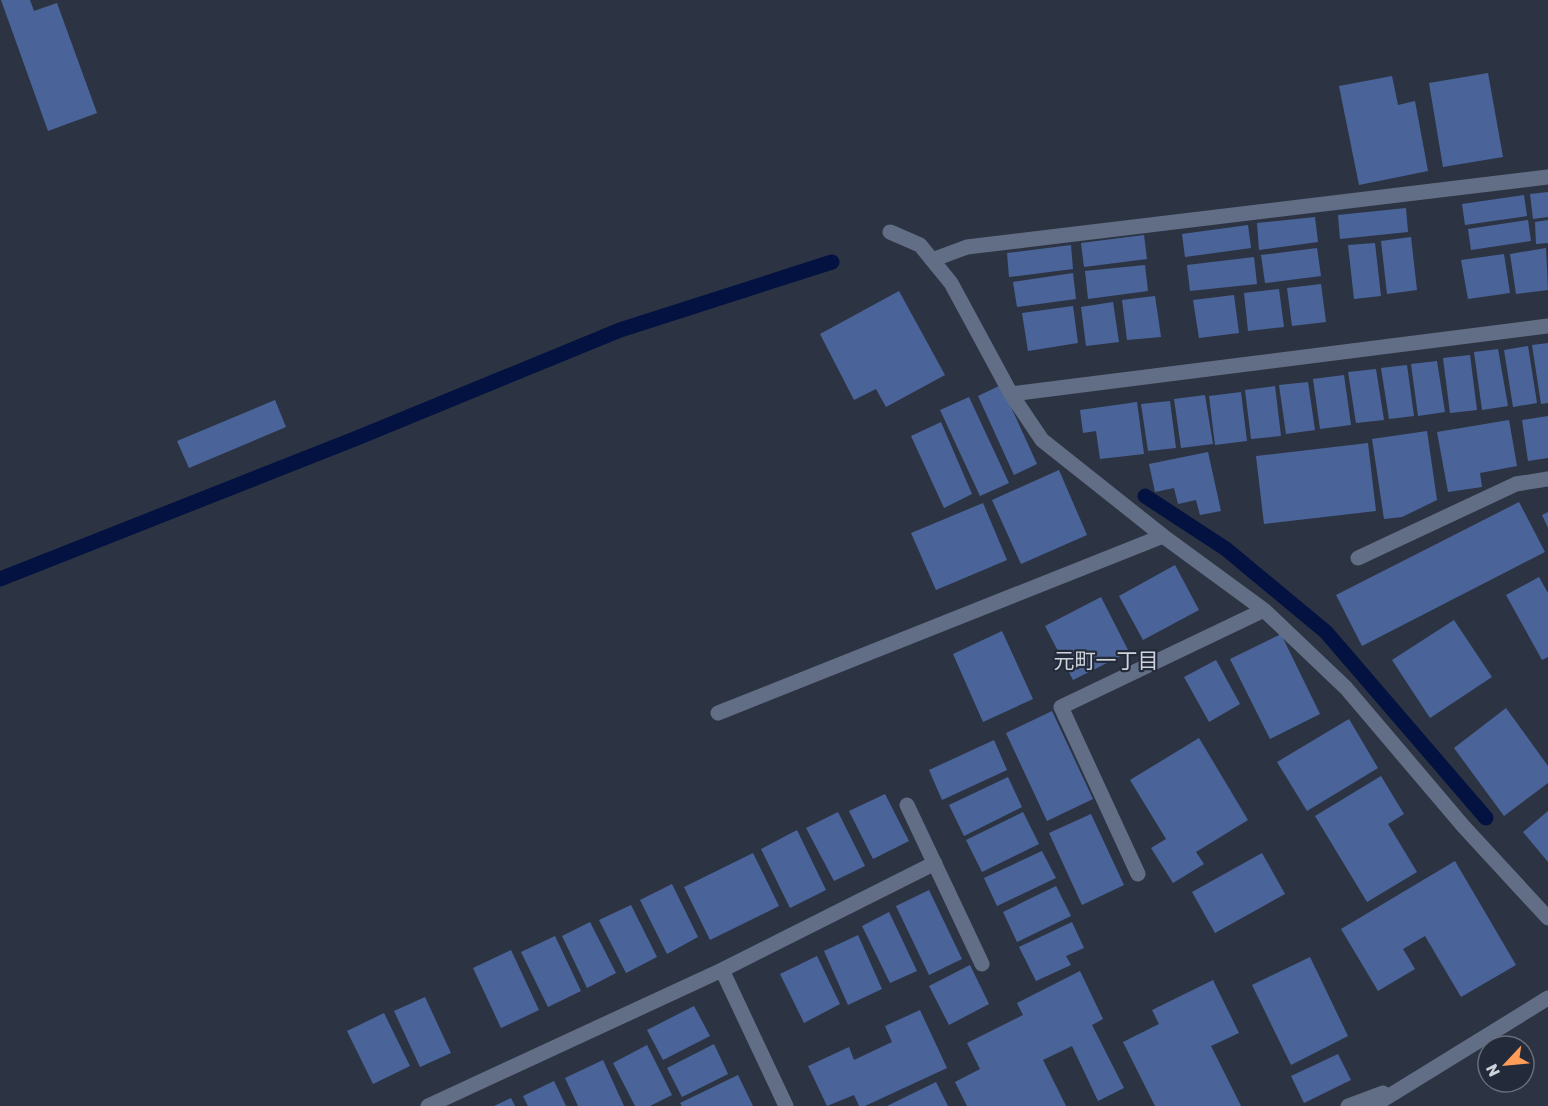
<svg xmlns="http://www.w3.org/2000/svg" width="1548" height="1106" font-family="Rubik,'Noto Sans JP',sans-serif">
  <style>
    .lines { fill: none; stroke-linecap: round; stroke-linejoin: round }
    .stream { stroke: #031240; stroke-width: 15 }
    .building { fill: #4a649a }
    .minor { stroke: #626e86; stroke-width: 15 }
    .labels { text-anchor: middle; dominant-baseline: central; stroke-width: 4.5; stroke-linejoin: round; paint-order: stroke }
    .neighbourhood-label { font-size: 21px; fill: #cdd2dc; stroke: #232a39 }
  </style>
  <rect width="100%" height="100%" fill="#2c3444"/>
  <g class="lines">
    <path class="stream" d="M 1145,496 L 1226,549 L 1326,632 L 1486,818
      M 0,579 L 357,438 L 620,330 L 832,262"/>
  </g>
  <path class="building" d="M 1,0 L 30,0 L 34,11 L 57,3 L 97,113 L 48,131 Z
    M 1488,73 L 1503,157 L 1443,167 L 1429,83 Z
    M 1392,76 L 1398,105 L 1415,101 L 1428,171 L 1359,185 L 1339,86 Z
    M 1548,192 L 1548,217 L 1533,219 L 1530,194 Z
    M 1524,195 L 1527,216 L 1465,225 L 1462,204 Z
    M 1406,208 L 1408,232 L 1340,239 L 1338,215 Z
    M 1315,217 L 1318,242 L 1259,250 L 1257,223 Z
    M 1528,220 L 1531,241 L 1471,250 L 1468,229 Z
    M 1548,220 L 1548,243 L 1536,244 L 1535,222 Z
    M 1248,225 L 1251,248 L 1185,257 L 1182,234 Z
    M 1144,235 L 1147,259 L 1084,267 L 1081,243 Z
    M 1411,237 L 1417,290 L 1387,294 L 1381,241 Z
    M 1375,243 L 1381,296 L 1354,299 L 1348,245 Z
    M 1071,245 L 1073,269 L 1009,277 L 1007,253 Z
    M 1317,248 L 1321,276 L 1265,283 L 1261,255 Z
    M 1546,248 L 1548,290 L 1516,294 L 1510,254 Z
    M 1504,254 L 1510,293 L 1468,299 L 1461,260 Z
    M 1254,257 L 1257,284 L 1190,291 L 1187,265 Z
    M 1145,265 L 1148,291 L 1088,299 L 1085,271 Z
    M 1073,273 L 1076,299 L 1017,307 L 1013,282 Z
    M 1321,284 L 1326,322 L 1292,326 L 1287,288 Z
    M 1279,289 L 1284,327 L 1248,331 L 1244,293 Z
    M 899,291 L 945,375 L 886,407 L 876,389 L 854,400 L 820,334 Z
    M 1234,295 L 1239,333 L 1199,338 L 1193,300 Z
    M 1155,296 L 1161,337 L 1127,340 L 1122,300 Z
    M 1113,302 L 1119,342 L 1086,346 L 1081,307 Z
    M 1073,306 L 1078,343 L 1028,351 L 1022,313 Z
    M 1548,343 L 1548,403 L 1541,404 L 1532,345 Z
    M 1528,346 L 1537,403 L 1513,407 L 1504,350 Z
    M 1498,349 L 1508,406 L 1482,410 L 1474,352 Z
    M 1470,355 L 1477,410 L 1450,413 L 1443,358 Z
    M 1437,361 L 1445,412 L 1418,416 L 1411,364 Z
    M 1407,365 L 1414,416 L 1389,419 L 1381,368 Z
    M 1376,369 L 1384,420 L 1356,423 L 1348,372 Z
    M 1344,375 L 1351,425 L 1320,429 L 1313,379 Z
    M 1308,382 L 1315,430 L 1286,434 L 1279,385 Z
    M 1001,385 L 1037,464 L 1014,475 L 978,396 Z
    M 1275,386 L 1281,436 L 1251,439 L 1245,390 Z
    M 1241,392 L 1247,441 L 1215,445 L 1209,396 Z
    M 1205,395 L 1213,444 L 1181,448 L 1174,399 Z
    M 969,397 L 1009,483 L 980,496 L 940,410 Z
    M 275,400 L 286,427 L 189,468 L 177,441 Z
    M 1170,401 L 1176,448 L 1148,451 L 1141,404 Z
    M 1137,402 L 1144,454 L 1100,459 L 1096,431 L 1083,433 L 1080,410 Z
    M 1548,416 L 1548,458 L 1528,461 L 1522,420 Z
    M 1509,420 L 1517,466 L 1480,473 L 1482,487 L 1448,492 L 1437,432 Z
    M 941,422 L 972,494 L 944,508 L 911,436 Z
    M 1427,431 L 1437,500 L 1402,517 L 1384,519 L 1372,439 Z
    M 1368,443 L 1376,511 L 1264,524 L 1256,456 Z
    M 1208,452 L 1221,511 L 1200,515 L 1196,500 L 1178,504 L 1174,488 L 1155,492 L 1149,464 Z
    M 1059,470 L 1087,535 L 1021,564 L 992,500 Z
    M 1519,502 L 1545,552 L 1362,646 L 1336,595 Z
    M 983,503 L 1007,560 L 936,590 L 911,533 Z
    M 1548,512 L 1548,528 L 1542,515 Z
    M 1175,565 L 1199,610 L 1143,640 L 1119,596 Z
    M 1539,577 L 1548,593 L 1548,657 L 1542,660 L 1506,595 Z
    M 1101,597 L 1129,652 L 1073,680 L 1045,626 Z
    M 1454,620 L 1492,677 L 1430,718 L 1392,660 Z
    M 1002,631 L 1033,699 L 983,722 L 953,654 Z
    M 1281,634 L 1320,714 L 1270,739 L 1230,659 Z
    M 1216,660 L 1240,704 L 1209,722 L 1184,677 Z
    M 1506,708 L 1548,766 L 1548,783 L 1504,816 L 1454,748 Z
    M 1052,711 L 1093,799 L 1047,821 L 1006,733 Z
    M 1349,719 L 1378,768 L 1307,811 L 1277,762 Z
    M 1199,738 L 1248,820 L 1196,852 L 1204,864 L 1173,883 L 1151,848 L 1166,839 L 1130,780 Z
    M 994,740 L 1007,770 L 942,800 L 929,770 Z
    M 1381,776 L 1404,814 L 1388,824 L 1417,872 L 1367,902 L 1315,816 Z
    M 1008,777 L 1022,807 L 964,836 L 949,805 Z
    M 885,794 L 909,841 L 873,859 L 849,811 Z
    M 1548,811 L 1548,862 L 1523,832 Z
    M 838,812 L 865,866 L 834,881 L 806,828 Z
    M 1023,812 L 1039,844 L 982,872 L 966,840 Z
    M 1091,814 L 1124,885 L 1082,905 L 1049,833 Z
    M 797,830 L 826,890 L 790,908 L 761,849 Z
    M 1042,851 L 1056,878 L 997,906 L 984,878 Z
    M 753,853 L 779,906 L 710,940 L 684,887 Z
    M 1262,853 L 1285,894 L 1215,933 L 1192,892 Z
    M 1455,861 L 1516,965 L 1461,997 L 1425,936 L 1403,949 L 1415,969 L 1378,991 L 1341,929 Z
    M 672,884 L 698,937 L 667,954 L 640,900 Z
    M 1056,886 L 1071,916 L 1017,942 L 1003,912 Z
    M 929,890 L 962,959 L 929,975 L 896,906 Z
    M 631,905 L 657,957 L 626,973 L 599,920 Z
    M 889,912 L 917,971 L 890,983 L 862,926 Z
    M 590,922 L 616,973 L 587,988 L 562,936 Z
    M 1072,922 L 1084,948 L 1066,956 L 1071,965 L 1036,981 L 1019,947 Z
    M 858,935 L 882,989 L 848,1005 L 824,951 Z
    M 555,936 L 581,991 L 548,1007 L 521,952 Z
    M 511,950 L 539,1010 L 501,1028 L 473,968 Z
    M 817,956 L 840,1004 L 804,1023 L 780,974 Z
    M 1310,957 L 1348,1036 L 1291,1065 L 1252,985 Z
    M 970,965 L 989,1004 L 949,1025 L 929,986 Z
    M 1080,971 L 1103,1019 L 1092,1025 L 1124,1088 L 1098,1101 L 1072,1046 L 1043,1060 L 1066,1106 L 967,1106 L 955,1082 L 980,1069 L 967,1043 L 1023,1015 L 1017,1003 Z
    M 1213,980 L 1239,1033 L 1211,1046 L 1241,1106 L 1155,1106 L 1123,1042 L 1159,1024 L 1152,1010 Z
    M 425,997 L 451,1053 L 420,1067 L 394,1011 Z
    M 694,1006 L 710,1036 L 663,1060 L 647,1030 Z
    M 920,1010 L 947,1068 L 865,1106 L 859,1106 L 854,1095 L 827,1106 L 808,1066 L 849,1047 L 854,1060 L 892,1042 L 885,1026 Z
    M 384,1013 L 410,1066 L 373,1084 L 347,1031 Z
    M 714,1044 L 728,1074 L 682,1097 L 667,1068 Z
    M 647,1045 L 672,1095 L 650,1106 L 635,1106 L 613,1063 Z
    M 1338,1054 L 1351,1080 L 1304,1103 L 1291,1076 Z
    M 603,1060 L 624,1106 L 578,1106 L 565,1078 Z
    M 738,1075 L 753,1106 L 682,1106 L 680,1103 Z
    M 554,1081 L 566,1106 L 528,1106 L 523,1096 Z
    M 936,1082 L 948,1106 L 887,1106 Z
    M 511,1098 L 515,1106 L 494,1106 Z"/>
  <g class="lines">
    <path class="minor" d="M 890,232 L 920,245 L 951,283 L 1011,394 L 1042,440 L 1163,536 L 1264,610 L 1346,688 L 1464,827 L 1548,918
      M 932,260 L 967,247 L 1548,177
      M 1011,394 L 1548,326
      M 1358,558 L 1516,484 L 1548,479
      M 718,713 L 1163,536
      M 907,805 L 982,964
      M 1138,874 L 1061,707 L 1264,610
      M 722,970 L 786,1106
      M 428,1106 L 722,970 L 935,863
      M 1348,1106 L 1383,1093
      M 1373,1106 L 1548,998"/>
  </g>
  <g class="labels">
    <g class="neighbourhood-label">
      <text x="1106" y="660">元町一丁目</text>
    </g>
  </g>
  <g transform="translate(1506 1064) rotate(244)"><circle r="28" fill="#232a39" stroke="#676d7a" stroke-width="1.5"/>
  <path d="M0-4.5L10 22L0 15L-10 22Z" fill="#fe9c58"/>
  <text y="-9" font-size="16" font-weight="bold" text-anchor="middle" fill="#cdd2dc">N</text>
  </g>
</svg>
